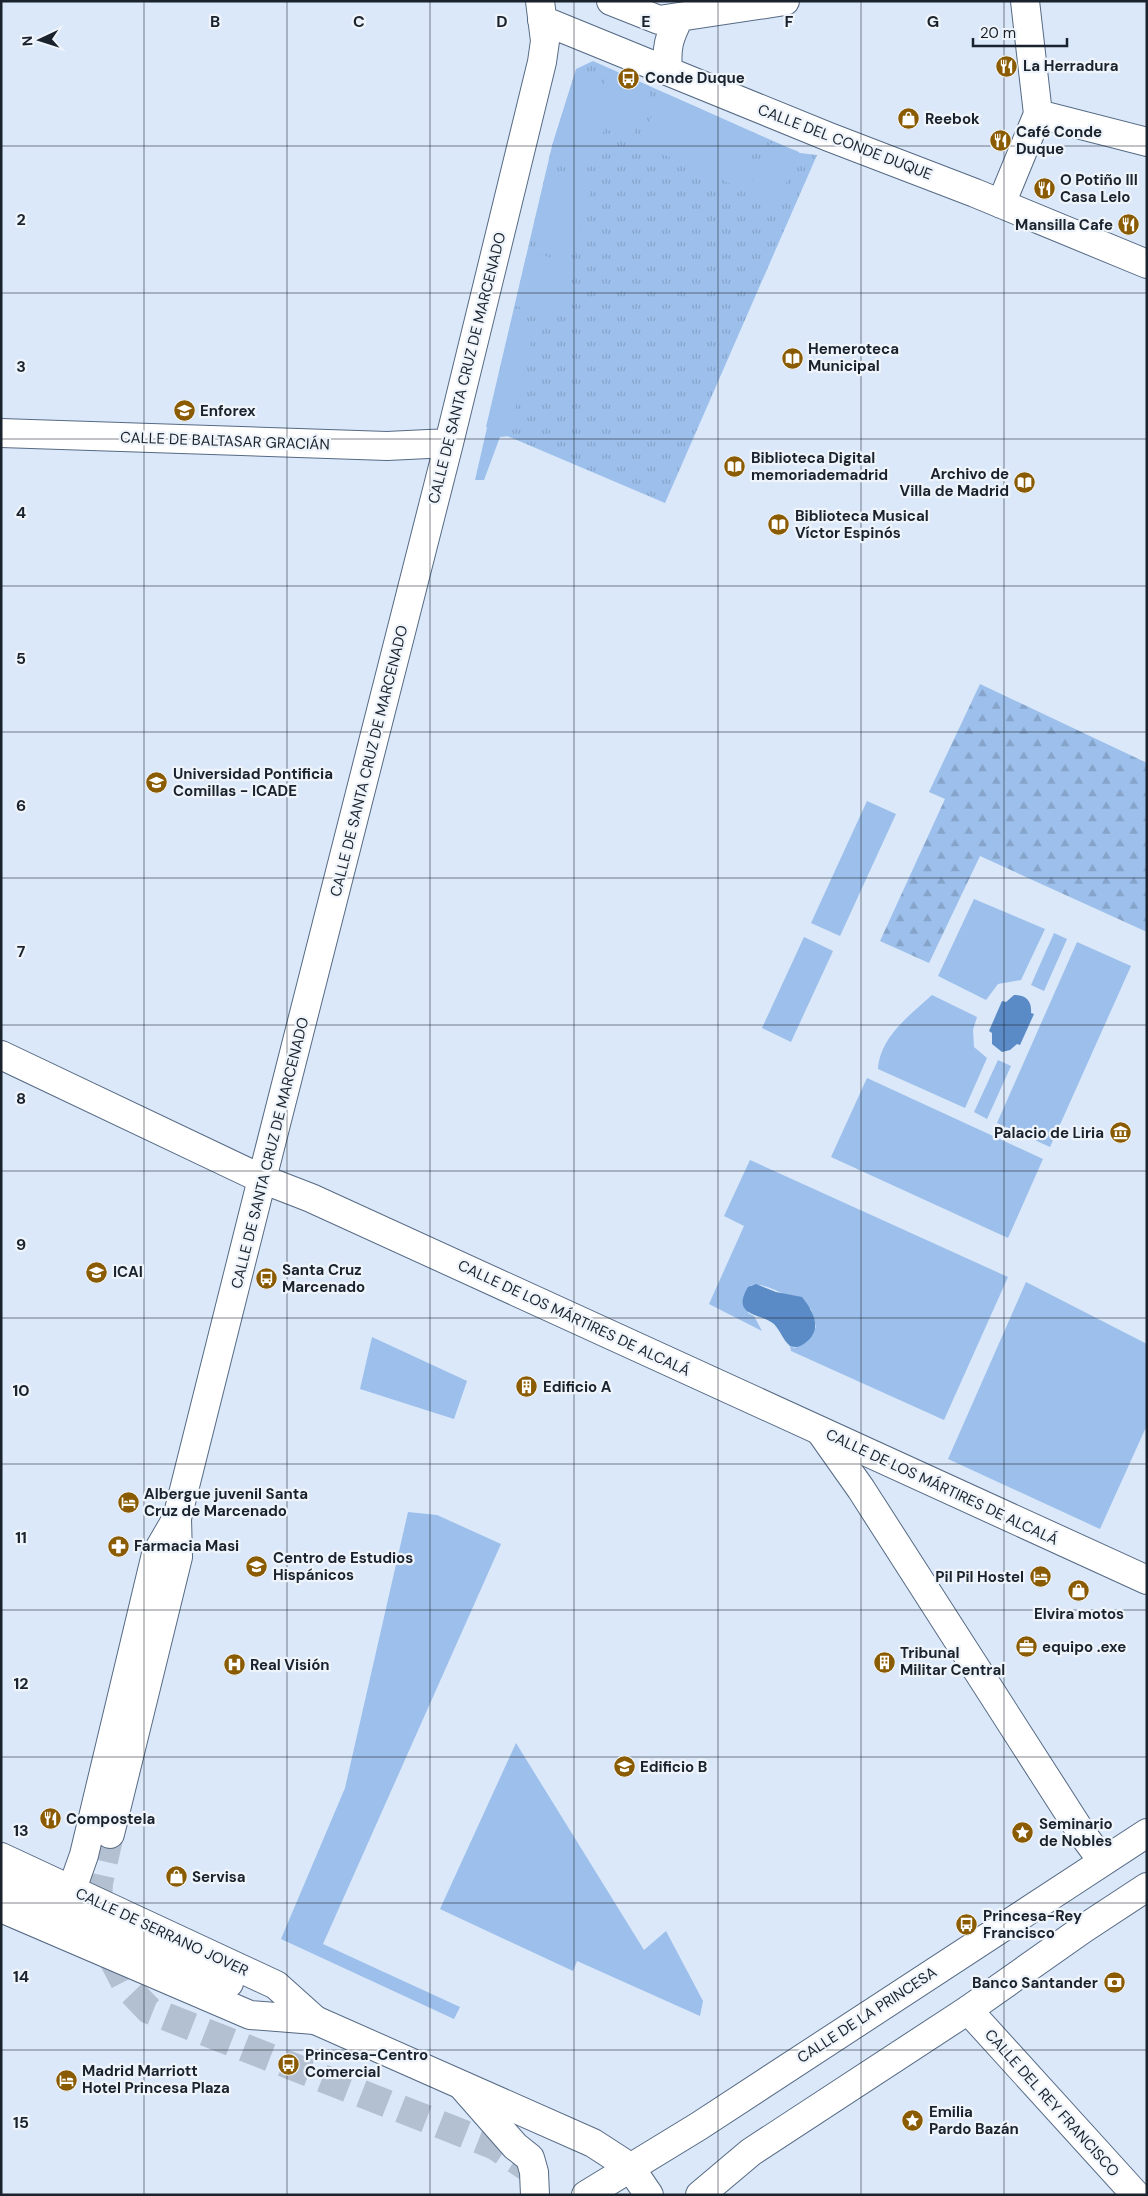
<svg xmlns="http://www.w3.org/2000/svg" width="1148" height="2196" font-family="'DM Sans',sans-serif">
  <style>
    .forest { fill: url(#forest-firs) }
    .park { fill: url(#park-tufts) }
    .garden { fill: #9cbfeb }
    .water { fill: #5a8bc6 }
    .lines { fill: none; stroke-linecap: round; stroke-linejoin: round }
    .street-tunnel { stroke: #b3c0d1; stroke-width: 28; stroke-dasharray: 28 14; stroke-linecap: butt }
    .street-casing { stroke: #566a84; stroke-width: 30 }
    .secondary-casing { stroke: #566a84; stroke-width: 30 }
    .primary-casing { stroke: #566a84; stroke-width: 30 }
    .street { stroke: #fff; stroke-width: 28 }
    .secondary { stroke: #fff; stroke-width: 28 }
    .primary { stroke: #fff; stroke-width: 28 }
    .grid { fill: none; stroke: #19222d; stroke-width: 1; stroke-opacity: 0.55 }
    .labels { text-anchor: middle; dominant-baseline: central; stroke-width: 4.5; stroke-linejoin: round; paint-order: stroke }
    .poi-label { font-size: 15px; font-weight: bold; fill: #19222d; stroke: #eff4fa; text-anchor: start }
    .street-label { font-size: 15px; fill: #19222d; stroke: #eff4fa }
    .grid-label { font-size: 16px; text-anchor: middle; font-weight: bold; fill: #19222d; stroke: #eff4fa; stroke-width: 4.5; stroke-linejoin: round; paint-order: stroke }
  </style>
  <defs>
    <pattern id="forest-firs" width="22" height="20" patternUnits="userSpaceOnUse" patternTransform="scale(1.25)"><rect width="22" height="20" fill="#9cbfeb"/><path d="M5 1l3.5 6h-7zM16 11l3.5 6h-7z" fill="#86a4ca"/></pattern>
    <pattern id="park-tufts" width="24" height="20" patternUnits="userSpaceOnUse" patternTransform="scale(1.25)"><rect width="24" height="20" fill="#9cbfeb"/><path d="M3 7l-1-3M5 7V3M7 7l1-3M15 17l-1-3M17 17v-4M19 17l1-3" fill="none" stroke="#86a4ca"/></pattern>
  </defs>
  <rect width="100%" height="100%" fill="#dae8fa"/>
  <path class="forest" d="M 980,684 L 1147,763 L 1147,932 L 980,856 L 929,963 L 880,941 L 945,799 L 929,792 Z"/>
  <path class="park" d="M 593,61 L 800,153 L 817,155 L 665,503 L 486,427 L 552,146 L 576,69 Z"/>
  <path class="garden" d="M 610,69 L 649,86 L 650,95 L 631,140 L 604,128 L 595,167 L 563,160 L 552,146 L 574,77 L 602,89 Z
    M 667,94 L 756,134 L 757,144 L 738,187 L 640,144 L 659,99 Z
    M 774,142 L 799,152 L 777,204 L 748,191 L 767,146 Z
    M 562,171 L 593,178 L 575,253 L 542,244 L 531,237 L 546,177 Z
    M 542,255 L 574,264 L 566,300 L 559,316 L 515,306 L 526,257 Z
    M 512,319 L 535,324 L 509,436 L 500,437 L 484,480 L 475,480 Z
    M 867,801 L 896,814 L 840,936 L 811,923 Z
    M 974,899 L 1045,929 L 1021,980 L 998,984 L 986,1000 L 938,976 Z
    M 1054,933 L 1067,939 L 1044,991 L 1031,985 Z
    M 804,937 L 833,951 L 791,1042 L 762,1028 Z
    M 1077,942 L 1131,966 L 1050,1147 L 997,1123 Z
    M 932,995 L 977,1017 L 973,1030 L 974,1047 L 987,1058 L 965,1108 L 878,1069 C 880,1037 910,1015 932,995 Z
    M 998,1060 L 1011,1066 L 987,1119 L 974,1112 Z
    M 867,1078 L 1043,1159 L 1008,1238 L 831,1157 Z
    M 750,1160 L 1008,1277 L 944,1420 L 791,1351 L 790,1346 L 795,1348 L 816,1327 L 811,1309 C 794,1301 770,1282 751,1285 L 748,1313 L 754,1316 L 762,1331 L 709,1304 L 744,1226 L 724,1216 Z
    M 1026,1282 L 1147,1344 L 1147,1425 L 1100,1529 L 948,1459 Z
    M 372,1337 L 467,1381 L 454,1419 L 360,1389 Z
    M 408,1512 L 437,1515 L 501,1544 L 323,1944 L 460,2007 L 454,2019 L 281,1939 L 345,1788 Z
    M 516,1743 L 644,1950 L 666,1931 L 703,2001 L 700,2016 L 577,1961 L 573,1971 L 440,1909 Z"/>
  <path class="water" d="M 1014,995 C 1026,995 1032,1001 1031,1013 L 1034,1014 L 1020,1045 L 1017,1044 L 1010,1050 L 1002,1052 L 992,1044 L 992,1033 L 989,1031 L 1002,1001 L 1006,1002 Z
    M 756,1284 L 776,1292 L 802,1297 C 814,1312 823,1330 805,1343 C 800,1347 796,1348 790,1346 C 783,1340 780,1330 774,1324 C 762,1313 730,1317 748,1287 Z"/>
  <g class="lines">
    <path class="street-tunnel" d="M 110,1834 L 99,1883 L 98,1899 L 106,1946 L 127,1987 L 149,2010 L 495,2146 L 531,2170"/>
    <defs>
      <path id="street" d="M 611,1 L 659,20 L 785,1
        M 542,20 L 829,137 L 975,193 L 1147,264
        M 668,70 C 666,47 669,38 679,18
        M 1038,114 L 1147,142
        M 1001,204 L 1038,114 L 1025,1
        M 1,433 L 387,446 L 449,443
        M 262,1179 L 449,443 L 542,62 L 545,41 L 540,1
        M 820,1431 L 861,1489 L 1081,1832 L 1098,1855 L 1105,1859
        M 110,1834 L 178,1557 L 177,1518
        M 1,1857 L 276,1985 L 315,2020
        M 1,1884 L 229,1983
        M 72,1889 L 84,1855 L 156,1554 L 177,1518
        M 1,1908 L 250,2015 L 315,2020
        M 968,2010 L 1136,2195
        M 464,2088 L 515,2146 L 530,2158 L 534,2172 L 535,2195"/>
      <path id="secondary" d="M 1,1055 L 262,1179 L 311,1198 L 1147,1580
        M 177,1518 L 262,1179
        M 315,2020 L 593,2143 L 630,2167 L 649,2195"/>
      <path id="primary" d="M 586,2195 L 699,2126 L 1147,1833
        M 700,2195 L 751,2152 L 968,2010 L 1083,1929 L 1147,1887"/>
    </defs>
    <use href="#street" class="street-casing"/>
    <use href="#secondary" class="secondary-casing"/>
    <use href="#primary" class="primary-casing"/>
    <use href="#street" class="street"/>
    <use href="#secondary" class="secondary"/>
    <use href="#primary" class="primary"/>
  </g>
  <path class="grid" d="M 144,1 L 144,2195M 287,1 L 287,2195M 430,1 L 430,2195M 574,1 L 574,2195M 718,1 L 718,2195M 861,1 L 861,2195M 1004,1 L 1004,2195M 1,146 L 1147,146M 1,293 L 1147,293M 1,439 L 1147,439M 1,586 L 1147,586M 1,732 L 1147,732M 1,878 L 1147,878M 1,1025 L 1147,1025M 1,1171 L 1147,1171M 1,1318 L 1147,1318M 1,1464 L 1147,1464M 1,1610 L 1147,1610M 1,1757 L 1147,1757M 1,1903 L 1147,1903M 1,2050 L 1147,2050"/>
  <defs>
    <symbol id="restaurant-disc" viewBox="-11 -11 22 22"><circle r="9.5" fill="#8a5b00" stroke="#eff4fa"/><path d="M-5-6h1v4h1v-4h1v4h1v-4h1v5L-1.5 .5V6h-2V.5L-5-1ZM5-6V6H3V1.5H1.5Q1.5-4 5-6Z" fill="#fff"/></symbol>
    <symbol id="bus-disc" viewBox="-11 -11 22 22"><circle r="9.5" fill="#8a5b00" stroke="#eff4fa"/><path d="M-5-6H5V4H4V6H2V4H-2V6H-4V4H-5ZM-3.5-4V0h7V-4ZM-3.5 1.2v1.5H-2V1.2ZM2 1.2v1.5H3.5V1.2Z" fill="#fff"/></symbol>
    <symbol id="shop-disc" viewBox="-11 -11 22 22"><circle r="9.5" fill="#8a5b00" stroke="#eff4fa"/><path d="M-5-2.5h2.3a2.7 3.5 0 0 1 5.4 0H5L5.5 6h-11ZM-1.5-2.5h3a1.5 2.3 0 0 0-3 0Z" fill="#fff"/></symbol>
    <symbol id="library-disc" viewBox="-11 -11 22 22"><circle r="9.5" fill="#8a5b00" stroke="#eff4fa"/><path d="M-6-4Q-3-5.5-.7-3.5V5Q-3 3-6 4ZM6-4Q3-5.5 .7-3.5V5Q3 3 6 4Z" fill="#fff"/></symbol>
    <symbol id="school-disc" viewBox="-11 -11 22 22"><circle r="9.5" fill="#8a5b00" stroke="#eff4fa"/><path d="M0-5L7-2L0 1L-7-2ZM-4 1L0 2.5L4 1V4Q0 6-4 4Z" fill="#fff"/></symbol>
    <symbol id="university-disc" viewBox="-11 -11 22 22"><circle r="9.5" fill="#8a5b00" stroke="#eff4fa"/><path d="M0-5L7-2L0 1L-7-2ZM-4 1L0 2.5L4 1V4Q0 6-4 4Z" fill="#fff"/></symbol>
    <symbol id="museum-disc" viewBox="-11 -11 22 22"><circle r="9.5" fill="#8a5b00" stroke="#eff4fa"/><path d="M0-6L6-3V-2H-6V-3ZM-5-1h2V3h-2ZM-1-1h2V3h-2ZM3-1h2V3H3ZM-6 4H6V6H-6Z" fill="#fff"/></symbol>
    <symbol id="building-disc" viewBox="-11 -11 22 22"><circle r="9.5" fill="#8a5b00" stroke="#eff4fa"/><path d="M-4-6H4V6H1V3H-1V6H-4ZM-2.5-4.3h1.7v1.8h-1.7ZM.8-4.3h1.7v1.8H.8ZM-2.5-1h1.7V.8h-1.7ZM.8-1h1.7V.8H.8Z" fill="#fff"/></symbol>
    <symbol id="hotel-disc" viewBox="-11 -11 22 22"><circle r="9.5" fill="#8a5b00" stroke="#eff4fa"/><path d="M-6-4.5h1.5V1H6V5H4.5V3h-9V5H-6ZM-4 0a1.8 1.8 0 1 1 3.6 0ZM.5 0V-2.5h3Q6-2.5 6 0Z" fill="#fff"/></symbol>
    <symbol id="pharmacy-disc" viewBox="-11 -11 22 22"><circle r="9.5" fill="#8a5b00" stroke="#eff4fa"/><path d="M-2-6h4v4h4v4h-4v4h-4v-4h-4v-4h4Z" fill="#fff"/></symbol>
    <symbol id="office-disc" viewBox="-11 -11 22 22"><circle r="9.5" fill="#8a5b00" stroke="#eff4fa"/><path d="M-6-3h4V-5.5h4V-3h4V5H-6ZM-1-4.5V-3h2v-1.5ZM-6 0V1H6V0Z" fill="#fff"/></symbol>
    <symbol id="hospital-disc" viewBox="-11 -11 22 22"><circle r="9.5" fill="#8a5b00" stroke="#eff4fa"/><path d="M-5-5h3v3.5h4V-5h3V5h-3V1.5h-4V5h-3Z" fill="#fff"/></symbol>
    <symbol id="sight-disc" viewBox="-11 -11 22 22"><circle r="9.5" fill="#8a5b00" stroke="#eff4fa"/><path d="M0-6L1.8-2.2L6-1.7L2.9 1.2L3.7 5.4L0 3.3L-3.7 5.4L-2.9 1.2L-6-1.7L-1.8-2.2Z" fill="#fff"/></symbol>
    <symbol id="bank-disc" viewBox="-11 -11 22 22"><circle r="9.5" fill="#8a5b00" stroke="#eff4fa"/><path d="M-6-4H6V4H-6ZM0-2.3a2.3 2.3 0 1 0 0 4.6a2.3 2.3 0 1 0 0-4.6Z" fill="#fff"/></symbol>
  </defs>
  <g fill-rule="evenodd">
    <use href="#restaurant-disc" x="994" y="54" width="25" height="25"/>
    <use href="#bus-disc" x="616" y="66" width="25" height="25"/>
    <use href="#shop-disc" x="896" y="106" width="25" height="25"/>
    <use href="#restaurant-disc" x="988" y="128" width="25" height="25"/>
    <use href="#restaurant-disc" x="1032" y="176" width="25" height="25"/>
    <use href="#restaurant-disc" x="1116" y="212" width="25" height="25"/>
    <use href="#library-disc" x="780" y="346" width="25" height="25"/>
    <use href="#school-disc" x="172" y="398" width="25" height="25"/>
    <use href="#library-disc" x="722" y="454" width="25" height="25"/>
    <use href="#library-disc" x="1012" y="470" width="25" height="25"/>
    <use href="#library-disc" x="766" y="512" width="25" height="25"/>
    <use href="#university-disc" x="144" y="770" width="25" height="25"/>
    <use href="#museum-disc" x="1108" y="1120" width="25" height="25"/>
    <use href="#university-disc" x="84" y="1260" width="25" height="25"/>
    <use href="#bus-disc" x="254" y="1266" width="25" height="25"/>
    <use href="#building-disc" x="514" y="1374" width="25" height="25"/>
    <use href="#hotel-disc" x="116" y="1490" width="25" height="25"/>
    <use href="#pharmacy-disc" x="106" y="1534" width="25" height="25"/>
    <use href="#university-disc" x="244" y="1554" width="25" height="25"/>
    <use href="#hotel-disc" x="1028" y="1564" width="25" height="25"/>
    <use href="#shop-disc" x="1066" y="1578" width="25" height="25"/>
    <use href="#office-disc" x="1014" y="1634" width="25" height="25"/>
    <use href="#building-disc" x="872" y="1650" width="25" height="25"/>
    <use href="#hospital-disc" x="222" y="1652" width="25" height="25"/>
    <use href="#university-disc" x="612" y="1754" width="25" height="25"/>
    <use href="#restaurant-disc" x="38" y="1806" width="25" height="25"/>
    <use href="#sight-disc" x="1010" y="1820" width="25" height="25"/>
    <use href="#shop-disc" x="164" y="1864" width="25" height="25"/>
    <use href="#bus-disc" x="954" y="1912" width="25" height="25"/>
    <use href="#bank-disc" x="1102" y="1970" width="25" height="25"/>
    <use href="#bus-disc" x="276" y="2052" width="25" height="25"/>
    <use href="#hotel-disc" x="54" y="2068" width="25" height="25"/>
    <use href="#sight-disc" x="900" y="2108" width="25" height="25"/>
  </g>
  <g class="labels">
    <g class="poi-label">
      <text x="1023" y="66">La Herradura</text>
      <text x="645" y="78">Conde Duque</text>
      <text x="925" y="119">Reebok</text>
      <text x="1016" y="132">Café Conde<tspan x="1016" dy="17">Duque</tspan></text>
      <text x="1060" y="180">O Potiño III<tspan x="1060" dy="17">Casa Lelo</tspan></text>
      <text x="1113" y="225" text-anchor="end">Mansilla Cafe</text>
      <text x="808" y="349">Hemeroteca<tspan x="808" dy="17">Municipal</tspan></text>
      <text x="200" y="411">Enforex</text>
      <text x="751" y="458">Biblioteca Digital<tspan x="751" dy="17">memoriademadrid</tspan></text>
      <text x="1009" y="474" text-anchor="end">Archivo de<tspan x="1009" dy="17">Villa de Madrid</tspan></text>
      <text x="795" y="516">Biblioteca Musical<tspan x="795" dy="17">Víctor Espinós</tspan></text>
      <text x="173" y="774">Universidad Pontificia<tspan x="173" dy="17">Comillas - ICADE</tspan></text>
      <text x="1104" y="1133" text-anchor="end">Palacio de Liria</text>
      <text x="282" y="1270">Santa Cruz<tspan x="282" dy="17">Marcenado</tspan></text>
      <text x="113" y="1272">ICAI</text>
      <text x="543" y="1387">Edificio A</text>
      <text x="144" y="1494">Albergue juvenil Santa<tspan x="144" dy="17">Cruz de Marcenado</tspan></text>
      <text x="134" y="1546">Farmacia Masi</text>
      <text x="273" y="1558">Centro de Estudios<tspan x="273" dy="17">Hispánicos</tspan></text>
      <text x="1024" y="1577" text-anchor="end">Pil Pil Hostel</text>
      <text x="1079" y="1614" text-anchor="middle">Elvira motos</text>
      <text x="1042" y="1647">equipo .exe</text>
      <text x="900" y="1653">Tribunal<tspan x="900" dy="17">Militar Central</tspan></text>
      <text x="250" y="1665">Real Visión</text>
      <text x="640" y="1767">Edificio B</text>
      <text x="66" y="1819">Compostela</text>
      <text x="1039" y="1824">Seminario<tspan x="1039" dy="17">de Nobles</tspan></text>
      <text x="192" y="1877">Servisa</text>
      <text x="983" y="1916">Princesa-Rey<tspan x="983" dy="17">Francisco</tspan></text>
      <text x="1098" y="1983" text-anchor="end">Banco Santander</text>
      <text x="305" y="2055">Princesa-Centro<tspan x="305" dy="17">Comercial</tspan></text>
      <text x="82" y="2071">Madrid Marriott<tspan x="82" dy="17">Hotel Princesa Plaza</tspan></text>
      <text x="929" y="2112">Emilia<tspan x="929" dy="17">Pardo Bazán</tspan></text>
    </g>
    <g class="street-label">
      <text transform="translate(845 142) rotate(21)">CALLE DEL CONDE DUQUE</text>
      <text transform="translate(467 368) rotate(-76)">CALLE DE SANTA CRUZ DE MARCENADO</text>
      <text transform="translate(225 441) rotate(2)">CALLE DE BALTASAR GRACIÁN</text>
      <text transform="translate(369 761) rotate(-76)">CALLE DE SANTA CRUZ DE MARCENADO</text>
      <text transform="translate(270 1153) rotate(-76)">CALLE DE SANTA CRUZ DE MARCENADO</text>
      <text transform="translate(574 1318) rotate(25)">CALLE DE LOS MÁRTIRES DE ALCALÁ</text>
      <text transform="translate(942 1487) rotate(25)">CALLE DE LOS MÁRTIRES DE ALCALÁ</text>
      <text transform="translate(162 1932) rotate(25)">CALLE DE SERRANO JOVER</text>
      <text transform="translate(867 2015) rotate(-33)">CALLE DE LA PRINCESA</text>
      <text transform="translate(1052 2103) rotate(48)">CALLE DEL REY FRANCISCO</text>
    </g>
  </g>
  <g class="grid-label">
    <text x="215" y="27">B</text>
    <text x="359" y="27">C</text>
    <text x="502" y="27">D</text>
    <text x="646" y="27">E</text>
    <text x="789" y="27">F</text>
    <text x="933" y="27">G</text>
    <text x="21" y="225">2</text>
    <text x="21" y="372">3</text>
    <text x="21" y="518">4</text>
    <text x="21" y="664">5</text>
    <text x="21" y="811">6</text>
    <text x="21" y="957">7</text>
    <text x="21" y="1104">8</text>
    <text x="21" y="1250">9</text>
    <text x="21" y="1396">10</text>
    <text x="21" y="1543">11</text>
    <text x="21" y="1689">12</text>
    <text x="21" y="1836">13</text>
    <text x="21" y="1982">14</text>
    <text x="21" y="2128">15</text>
  </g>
  <rect width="1148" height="2196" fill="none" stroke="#19222d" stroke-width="5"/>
  <g transform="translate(40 40) rotate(266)" stroke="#eff4fa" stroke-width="4" paint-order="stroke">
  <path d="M0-4L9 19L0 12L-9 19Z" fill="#19222d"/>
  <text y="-8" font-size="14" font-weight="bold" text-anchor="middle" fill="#19222d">N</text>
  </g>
  <path d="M973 38v8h94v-8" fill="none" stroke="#19222d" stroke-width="2.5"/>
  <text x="980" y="38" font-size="15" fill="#19222d" stroke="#eff4fa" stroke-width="4" paint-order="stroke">20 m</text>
</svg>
